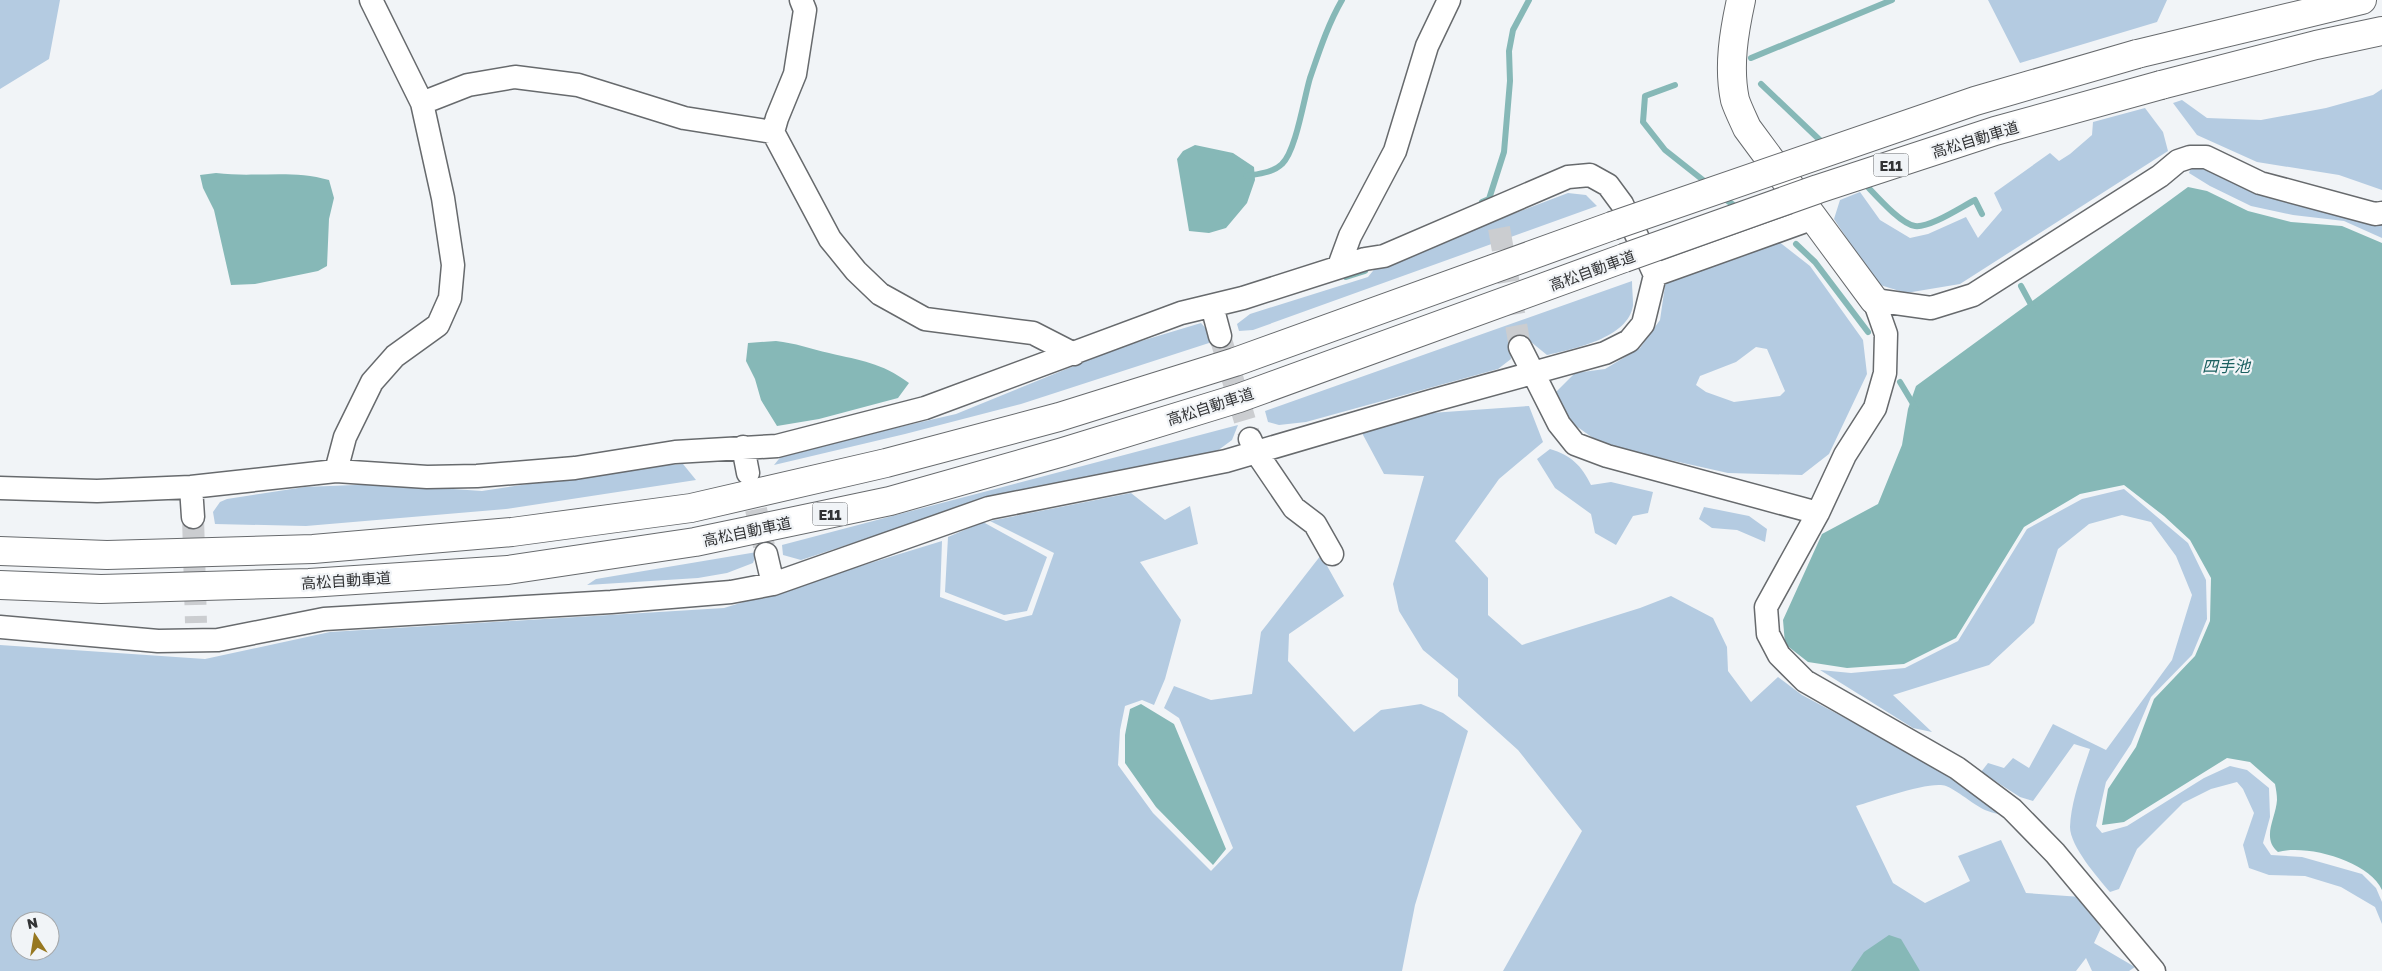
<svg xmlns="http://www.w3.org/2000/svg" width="2382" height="971" font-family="'Golos Text','Noto Sans JP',sans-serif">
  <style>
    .green { fill: #b4cbe1; fill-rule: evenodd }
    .water { fill: #86b8b7 }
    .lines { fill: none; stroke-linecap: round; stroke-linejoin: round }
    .stream { stroke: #86b8b7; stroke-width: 6 }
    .street-tunnel { stroke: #cbcdd0; stroke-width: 22; stroke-dasharray: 22 11; stroke-linecap: butt }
    .street-casing { stroke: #676a6d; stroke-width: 25 }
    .secondary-casing { stroke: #676a6d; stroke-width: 30 }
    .highway-casing { stroke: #676a6d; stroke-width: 30 }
    .street { stroke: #fff; stroke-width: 22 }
    .secondary { stroke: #fff; stroke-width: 28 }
    .highway { stroke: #fff; stroke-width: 28 }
    .highway-bridge-casing { stroke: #676a6d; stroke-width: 30; stroke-linecap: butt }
    .highway-bridge { stroke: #fff; stroke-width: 28 }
    .labels { text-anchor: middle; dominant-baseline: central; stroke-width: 4.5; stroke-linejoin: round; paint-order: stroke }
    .shield { fill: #f1f4f7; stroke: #6b6d6f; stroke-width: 1 }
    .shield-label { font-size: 14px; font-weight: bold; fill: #323335 }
    .street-label { font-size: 15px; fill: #323335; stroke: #f1f4f7 }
    .water-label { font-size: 16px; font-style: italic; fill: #1b6060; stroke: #f1f4f7 }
  </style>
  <rect width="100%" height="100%" fill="#f1f4f7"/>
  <path class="green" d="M 0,0 L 60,0 L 49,59 L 0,89 Z
    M 1988,0 L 2167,0 L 2157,22 L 2020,63 Z
    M 2382,89 L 2382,190 L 2339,175 L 2257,162 L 2197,135 L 2173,103 L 2182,100 L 2207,118 L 2261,120 L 2326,108 L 2373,95 Z
    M 2145,108 L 2163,132 L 2168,151 L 1960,284 L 1906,293 L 1877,284 L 1834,219 L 1840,200 L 1860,192 L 1880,220 L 1910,238 L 1928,234 L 1966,217 L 1978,238 L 2002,210 L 1994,193 L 2050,153 L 2059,161 L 2070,154 L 2092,135 L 2093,122 Z
    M 2192,165 L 2207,165 L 2382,222 L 2382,238 L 2344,221 L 2293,215 L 2251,206 L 2210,186 L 2189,173 Z
    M 1568,193 L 1586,195 L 1597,206 L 1253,330 L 1239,331 L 1237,324 L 1250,314 L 1368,277 L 1377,266 Z
    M 1778,241 L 1810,266 L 1863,340 L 1867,374 L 1829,454 L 1802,475 L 1728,473 L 1603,445 L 1569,421 L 1555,393 L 1575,373 L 1605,369 L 1640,348 L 1660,320 L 1666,279 ZM 1756,347 L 1767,349 L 1785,391 L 1780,396 L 1734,402 L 1706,392 L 1696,385 L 1700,376 L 1736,362 Z
    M 1632,281 C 1632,289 1633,297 1633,305 C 1629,338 1573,349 1547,355 L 1531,342 L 1510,347 L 1511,359 L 1498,369 L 1306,422 L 1279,425 L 1268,422 L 1265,411 Z
    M 1201,323 L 1210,333 L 1209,343 L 1021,404 L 905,434 L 774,465 L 783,454 L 956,414 L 1118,348 Z
    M 1529,406 L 1543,442 L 1499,479 L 1455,541 L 1488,578 L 1488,615 L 1522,645 L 1640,608 L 1671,596 L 1713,618 L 1727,647 L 1728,671 L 1751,702 L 1778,677 L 1802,695 L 1929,763 L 2000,814 C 1978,812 1965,794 1946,786 C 1931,780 1873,801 1856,806 L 1893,883 L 1925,903 L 1970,881 L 1958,856 L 2001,840 L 2026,893 L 2081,897 L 2101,928 L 2094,943 L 2135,967 L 2129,971 L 2092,971 L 2086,958 L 2076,971 L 1503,971 L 1582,831 L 1518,750 L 1458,696 L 1458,679 L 1423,650 L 1399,611 L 1393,584 L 1424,476 L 1384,474 L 1362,433 L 1431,413 Z
    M 1238,425 L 1232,440 L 1213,454 L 1073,479 L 975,503 L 801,560 L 783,555 L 782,545 Z
    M 1550,449 C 1571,455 1582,466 1591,485 L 1611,482 L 1653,492 L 1648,513 L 1633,516 L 1616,545 L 1595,533 L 1591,514 L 1555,488 L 1537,459 Z
    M 683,464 L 696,480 L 506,509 L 306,526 L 215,524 L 213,512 L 220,502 L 227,499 L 305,487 L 380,484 L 482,491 L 642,467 Z
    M 2124,489 L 2188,543 L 2206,580 L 2207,619 L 2192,655 L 2151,697 L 2131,744 L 2106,782 L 2096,826 L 2102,833 L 2127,826 L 2204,778 L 2230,766 L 2247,770 L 2269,788 L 2270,817 L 2263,843 L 2271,855 L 2302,857 L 2362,874 L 2376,888 L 2382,902 L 2382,924 L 2375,907 L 2341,887 L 2305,876 L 2269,875 L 2249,868 L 2243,845 L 2254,813 L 2243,789 L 2237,782 L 2211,789 L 2183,803 L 2137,849 L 2119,889 L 2110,892 C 2098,878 2070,846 2070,827 C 2071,801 2082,773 2090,749 L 2074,744 L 2033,801 L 2020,797 L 1981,772 L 1988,763 L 2004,768 L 2013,758 L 2029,768 L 2053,724 L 2106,750 L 2172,660 L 2192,595 L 2176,556 L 2151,522 L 2122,515 L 2089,524 L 2058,549 L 2034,623 L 1989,665 L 1893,695 L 1932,732 L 1913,728 L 1820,670 L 1851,673 L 1905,668 L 1958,641 L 2027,529 L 2082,499 Z
    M 1131,493 L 1165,520 L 1190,506 L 1198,544 L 1140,562 L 1181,620 L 1165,679 L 1154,705 L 1142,700 L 1125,706 L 1120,730 L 1118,765 L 1153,813 L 1211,871 L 1233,848 L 1179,718 L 1164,708 L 1174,686 L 1211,700 L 1252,694 L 1261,632 L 1321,555 L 1344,596 L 1289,634 L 1288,661 L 1354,732 L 1381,710 L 1421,704 L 1443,713 L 1468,731 L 1415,905 L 1402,971 L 0,971 L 0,645 L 205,659 L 330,632 L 724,608 L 942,541 L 940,597 L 1006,621 L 1032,615 L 1054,553 L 990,521 ZM 20,921 L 50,921 L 50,951 L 20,951 Z
    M 1704,507 L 1749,516 L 1767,529 L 1765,542 L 1737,530 L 1712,528 L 1699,519 Z
    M 983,522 L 1047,557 L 1027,611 L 1004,615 L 945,592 L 948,537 Z
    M 757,552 L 753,563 L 727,573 L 698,578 L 587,585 L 596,579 Z"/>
  <path class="water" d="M 1195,145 L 1233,153 L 1254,167 L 1255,180 L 1247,203 L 1226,228 L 1209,233 L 1189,231 L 1177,159 L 1183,151 Z
    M 216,173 C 256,178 290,169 329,180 L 334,198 L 329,219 L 327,266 L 318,271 L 255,284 L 231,285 L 214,210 L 203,188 L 200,175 Z
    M 2188,187 L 2207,191 L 2248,211 L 2291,222 L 2342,226 L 2382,243 L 2382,890 C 2369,861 2307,844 2278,852 C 2261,838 2276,818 2277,800 C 2277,795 2276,789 2275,784 L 2250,762 L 2227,758 L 2124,822 L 2102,825 L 2108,789 L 2136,747 L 2154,699 L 2195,656 L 2210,621 L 2211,578 L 2190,540 L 2164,516 L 2124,485 L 2080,494 L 2024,527 L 1956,638 L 1904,664 L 1847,668 L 1808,662 L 1785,644 L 1783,620 L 1822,534 L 1878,504 L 1902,445 L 1908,409 L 1916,386 Z
    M 776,341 C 795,343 811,349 829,353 C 862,361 880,362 909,383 L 898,398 L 819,419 L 777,426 L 761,400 L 755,379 L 746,361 L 748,343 Z
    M 1141,704 L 1174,724 L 1226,849 L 1213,865 L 1156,807 L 1125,763 L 1125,735 L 1130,709 Z
    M 1889,935 L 1901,939 L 1920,971 L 1851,971 L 1864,952 Z"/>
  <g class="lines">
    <path class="stream" d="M 1751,58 L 1892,0
      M 1761,84 L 1825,145
      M 1675,85 L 1645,96 L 1643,122 L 1665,150 L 1708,184
      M 1246,176 C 1257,174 1273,173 1282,164 C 1296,151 1304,98 1310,78 C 1319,52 1328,24 1342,0
      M 1863,182 C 1874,193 1900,224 1915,226 C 1930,228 1961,207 1975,200 L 1982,214
      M 1721,196 L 1739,209
      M 1482,202 L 1489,199 L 1504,152 L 1510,81 L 1509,51 L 1513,30 L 1529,0
      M 1796,244 L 1815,262 L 1868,332
      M 1346,277 L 1365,271
      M 2021,286 L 2034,310
      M 1900,382 L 1915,407"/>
    <path class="street-tunnel" d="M 1499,228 L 1520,347
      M 1220,336 L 1250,438
      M 749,477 L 764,546
      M 193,517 L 196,623"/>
    <defs>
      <path id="street" d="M 801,0 L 805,10 L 795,74 L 777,118 L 773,132 L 830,239 L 856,271 L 880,294 L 925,319 L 1033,333 L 1074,354
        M 422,103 L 468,85 L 515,77 L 578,85 L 684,118 L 773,132
        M 1339,266 L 1350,236 L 1395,151 L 1427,46 L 1449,0
        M 1655,275 L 1814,218
        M 1212,306 L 1220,336
        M 1520,347 L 1559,424 L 1575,444 L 1607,456 L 1818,513
        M 1250,439 L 1256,452 L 1294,508 L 1315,524 L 1332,554
        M 743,447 L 748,473
        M 336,471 L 345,437 L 372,382 L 395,356 L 438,325 L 450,298 L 453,265 L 443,198 L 422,103 L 371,0
        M 191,487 L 193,517
        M 0,488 L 97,491 L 191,487 L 336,471 L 427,477 L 477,476 L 575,468 L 675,452 L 777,446 L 925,408 L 1181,313 L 1243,298 L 1365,259 L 1384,256 L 1568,177 L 1590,175 L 1608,185 L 1622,204 L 1655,275 L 1643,324 L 1629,341 L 1605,353 L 1431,401 L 1226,461 L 989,508 L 773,584 L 731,592 L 611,602 L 324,619 L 218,640 L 158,641 L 0,627
        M 766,554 L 773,584
        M 2154,971 L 2055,853 L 2012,809 L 1957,768 L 1805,681 L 1779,655 L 1768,634 L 1766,607 L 1818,513 L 1845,455 L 1875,408 L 1885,373 L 1886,334 L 1874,300 L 1931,308 L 1973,295 L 2160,176 L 2178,161 L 2190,157 L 2206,157 L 2260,183 L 2375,214 L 2382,213"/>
      <path id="secondary" d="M 1741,0 C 1734,32 1728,67 1735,100 C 1738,109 1743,119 1747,128 L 1874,300"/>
      <path id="highway" d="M 2137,54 L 2362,0
        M 2161,85 L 2316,45 L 2382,31
        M 0,551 L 107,555 L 313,549 L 512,532 L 691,508 L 886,463 L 1059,417 L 1235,362 L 1612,226
        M 0,585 L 101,589 L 309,583 L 508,570 L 695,542 L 890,501 L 1063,452 L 1239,398 L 1624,258"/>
    </defs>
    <use href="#street" class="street-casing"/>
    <use href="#secondary" class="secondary-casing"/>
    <use href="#highway" class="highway-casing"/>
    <use href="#street" class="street"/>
    <use href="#secondary" class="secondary"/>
    <use href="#highway" class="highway"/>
    <defs>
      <path id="highway-bridge" d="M 1612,226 L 1975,101 L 2137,54
        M 1624,258 L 1818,189 L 1995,131 L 2161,85"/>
    </defs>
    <use href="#highway-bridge" class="highway-bridge-casing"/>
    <use href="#highway-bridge" class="highway-bridge"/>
  </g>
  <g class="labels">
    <g class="shield">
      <rect x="1873.5" y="153.5" width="35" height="23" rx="4"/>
      <rect x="812.5" y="502.5" width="35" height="23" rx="4"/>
    </g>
    <g class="shield-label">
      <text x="1891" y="165">E11</text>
      <text x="830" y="514">E11</text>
    </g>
    <g class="street-label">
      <text transform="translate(1975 139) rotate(-17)">高松自動車道</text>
      <text transform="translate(1592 270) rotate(-20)">高松自動車道</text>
      <text transform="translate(1210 406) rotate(-18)">高松自動車道</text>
      <text transform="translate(747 531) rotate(-12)">高松自動車道</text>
      <text transform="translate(346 580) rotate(-4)">高松自動車道</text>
    </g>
    <g class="water-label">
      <text x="2226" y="366">四手池</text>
    </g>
  </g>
  <g transform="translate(35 936) rotate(348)"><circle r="24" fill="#f1f4f7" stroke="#a5a7a9"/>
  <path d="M0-4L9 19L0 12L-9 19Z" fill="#977821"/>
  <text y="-8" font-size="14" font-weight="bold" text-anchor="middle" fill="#323335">N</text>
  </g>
</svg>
